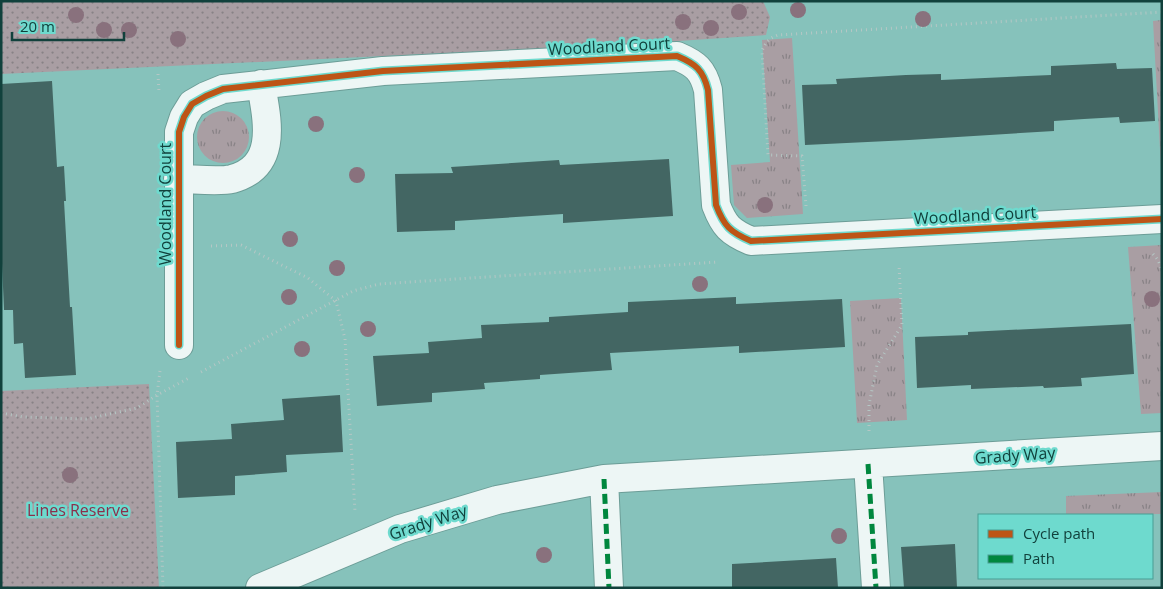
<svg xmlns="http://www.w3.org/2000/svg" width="1163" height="589" font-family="'Open Sans',sans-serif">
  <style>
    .grass { fill: url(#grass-tufts) }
    .park { fill: url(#park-dots) }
    .building { fill: #436663 }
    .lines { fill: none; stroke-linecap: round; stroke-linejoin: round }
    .minor-casing { stroke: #6c9d97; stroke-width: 30 }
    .path { stroke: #b5c7c5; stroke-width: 3; stroke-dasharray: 1 4; stroke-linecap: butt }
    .minor { stroke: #edf6f5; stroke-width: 28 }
    .quiet { stroke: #00873e; stroke-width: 5; stroke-dasharray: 10 5; stroke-linecap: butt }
    .cycleway-casing { stroke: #6edace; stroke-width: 9 }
    .cycleway { stroke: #bd5416; stroke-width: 6 }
    .tree { fill: #89717d }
    .labels { text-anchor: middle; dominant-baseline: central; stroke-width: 5; stroke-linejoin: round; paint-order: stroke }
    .street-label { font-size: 16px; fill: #11413c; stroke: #6edace }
    .park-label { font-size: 16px; fill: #8b2f4b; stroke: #6edace }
  </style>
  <defs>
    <pattern id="grass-tufts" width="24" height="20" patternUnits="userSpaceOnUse" patternTransform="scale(1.25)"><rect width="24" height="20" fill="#a99ea3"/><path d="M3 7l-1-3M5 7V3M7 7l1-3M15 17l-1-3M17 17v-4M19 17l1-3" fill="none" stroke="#888286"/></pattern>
    <pattern id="park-dots" width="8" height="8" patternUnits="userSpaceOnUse" patternTransform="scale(1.25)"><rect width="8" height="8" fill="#a99ea3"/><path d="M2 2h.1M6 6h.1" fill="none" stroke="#888286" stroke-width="1.8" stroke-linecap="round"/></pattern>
  </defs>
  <rect width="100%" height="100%" fill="#86c2bb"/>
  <path class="grass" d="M 1162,20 L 1162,186 L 1153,21 Z
    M 792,38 L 803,214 L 747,218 L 734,205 L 731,165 L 770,162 L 762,40 Z
    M197 137a26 26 0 1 1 52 0a26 26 0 1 1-52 0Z
    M 1162,245 L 1162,413 L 1141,414 L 1128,247 Z
    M 901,298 L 907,420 L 857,423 L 850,301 Z
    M 1162,492 L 1162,514 L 1066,515 L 1066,496 Z"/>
  <path class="park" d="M 1,1 L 763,1 L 770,17 L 766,35 L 619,45 L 1,74 Z
    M 149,384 L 159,588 L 1,588 L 1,391 Z"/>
  <path class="building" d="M 1116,63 L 1117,69 L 1152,68 L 1155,121 L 1120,123 L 1119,117 L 1084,119 L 1054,121 L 1054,131 L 909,140 L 805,145 L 802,85 L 837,84 L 836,79 L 906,75 L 941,74 L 941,80 L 1051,75 L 1051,66 Z
    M 52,81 L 57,167 L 64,166 L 66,201 L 64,201 L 70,307 L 72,307 L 76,375 L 25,378 L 23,343 L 14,344 L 13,310 L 4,310 L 1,240 L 1,84 Z
    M 669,159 L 673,216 L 563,223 L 563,214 L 455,221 L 455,230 L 397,232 L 395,174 L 453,173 L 451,167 L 559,160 L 560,165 Z
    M 736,297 L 736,304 L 842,299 L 845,347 L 739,353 L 739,346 L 610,353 L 612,370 L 540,375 L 540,379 L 484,383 L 485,389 L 432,393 L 432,402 L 377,406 L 373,356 L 429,353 L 428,342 L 482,338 L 481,325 L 549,322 L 549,317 L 628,312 L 628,302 Z
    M 1131,324 L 1134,374 L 1081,378 L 1082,386 L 1044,388 L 1043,386 L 971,389 L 971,385 L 917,388 L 915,337 L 968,335 L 968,332 Z
    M 340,395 L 343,452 L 286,455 L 287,472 L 235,476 L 235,495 L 178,498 L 176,442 L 232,439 L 231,424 L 284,420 L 282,399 Z
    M 955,544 L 957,588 L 904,588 L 901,547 Z
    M 836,558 L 838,588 L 732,588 L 732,564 Z"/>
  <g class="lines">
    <defs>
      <path id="minor" d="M 178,179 C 192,179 220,182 232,179 C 279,166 267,120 261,84
        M 179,345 L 179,132 L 184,117 L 192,104 L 206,96 L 223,89 L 383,71 L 677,56 C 696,64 703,70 708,90 L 716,205 C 724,226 730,232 751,241 L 1162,219
        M 868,464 L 876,588
        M 604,479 L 609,588
        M 260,588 L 400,529 L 497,500 L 604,479 L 1162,446"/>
    </defs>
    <use href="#minor" class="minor-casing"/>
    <path class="path" d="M 158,74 L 159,92
      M 806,206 L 802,156 L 768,155 L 762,51 C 765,43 769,38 778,35 L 1162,12
      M 211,246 L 241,245 L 308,278 L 336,301 L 345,339 L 355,512
      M 1153,254 L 1158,260 L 1162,270
      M 160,371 L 157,395 L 163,588
      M 201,372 L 353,291 L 379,284 L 718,262
      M 1,413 L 23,417 L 87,419 L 137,408 L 157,395 L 189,378
      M 869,431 L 869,405 L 877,365 L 902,325 L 899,265"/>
    <use href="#minor" class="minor"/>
    <path class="quiet" d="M 868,464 L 876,588
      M 604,479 L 609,588"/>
    <defs>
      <path id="cycleway" d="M 179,345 L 179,132 L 184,117 L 192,104 L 206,96 L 223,89 L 383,71 L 677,56 C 696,64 703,70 708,90 L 716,205 C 724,226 730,232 751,241 L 1162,219"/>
    </defs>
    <use href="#cycleway" class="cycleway-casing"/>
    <use href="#cycleway" class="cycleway"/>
  </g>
  <g class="tree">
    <circle cx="798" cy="10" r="8"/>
    <circle cx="739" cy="12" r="8"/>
    <circle cx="76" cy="15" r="8"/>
    <circle cx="923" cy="19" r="8"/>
    <circle cx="683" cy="22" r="8"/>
    <circle cx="711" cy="28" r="8"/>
    <circle cx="104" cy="30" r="8"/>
    <circle cx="129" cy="30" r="8"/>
    <circle cx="178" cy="39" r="8"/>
    <circle cx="316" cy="124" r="8"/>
    <circle cx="357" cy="175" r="8"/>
    <circle cx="765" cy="205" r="8"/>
    <circle cx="290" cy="239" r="8"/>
    <circle cx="337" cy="268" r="8"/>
    <circle cx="700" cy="284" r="8"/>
    <circle cx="289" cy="297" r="8"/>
    <circle cx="1152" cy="299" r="8"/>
    <circle cx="368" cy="329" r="8"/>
    <circle cx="302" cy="349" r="8"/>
    <circle cx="70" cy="475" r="8"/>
    <circle cx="839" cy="536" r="8"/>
    <circle cx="544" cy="555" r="8"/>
  </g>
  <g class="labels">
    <g class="street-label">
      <text transform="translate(609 46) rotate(-3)">Woodland Court</text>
      <text transform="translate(165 204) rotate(-90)">Woodland Court</text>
      <text transform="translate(975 215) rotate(-3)">Woodland Court</text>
      <text transform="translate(1015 455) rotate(-4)">Grady Way</text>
      <text transform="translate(428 522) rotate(-18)">Grady Way</text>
    </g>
    <g class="park-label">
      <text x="78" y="510">Lines Reserve</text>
    </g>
  </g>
  <rect width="1163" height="589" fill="none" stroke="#11413c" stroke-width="5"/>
  <rect x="978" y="514" width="175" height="65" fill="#6edace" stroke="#499d94"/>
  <rect x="988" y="530" width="25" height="8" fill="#bd5416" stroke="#499d94"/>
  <text x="1023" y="539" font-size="15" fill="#11413c">Cycle path</text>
  <rect x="988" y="555" width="25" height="8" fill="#00873e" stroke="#499d94"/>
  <text x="1023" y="564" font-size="15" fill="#11413c">Path</text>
  <path d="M12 32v8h112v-8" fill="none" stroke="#11413c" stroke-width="2.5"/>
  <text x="20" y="32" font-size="15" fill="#11413c" stroke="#6edace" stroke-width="4" paint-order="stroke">20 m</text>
</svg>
